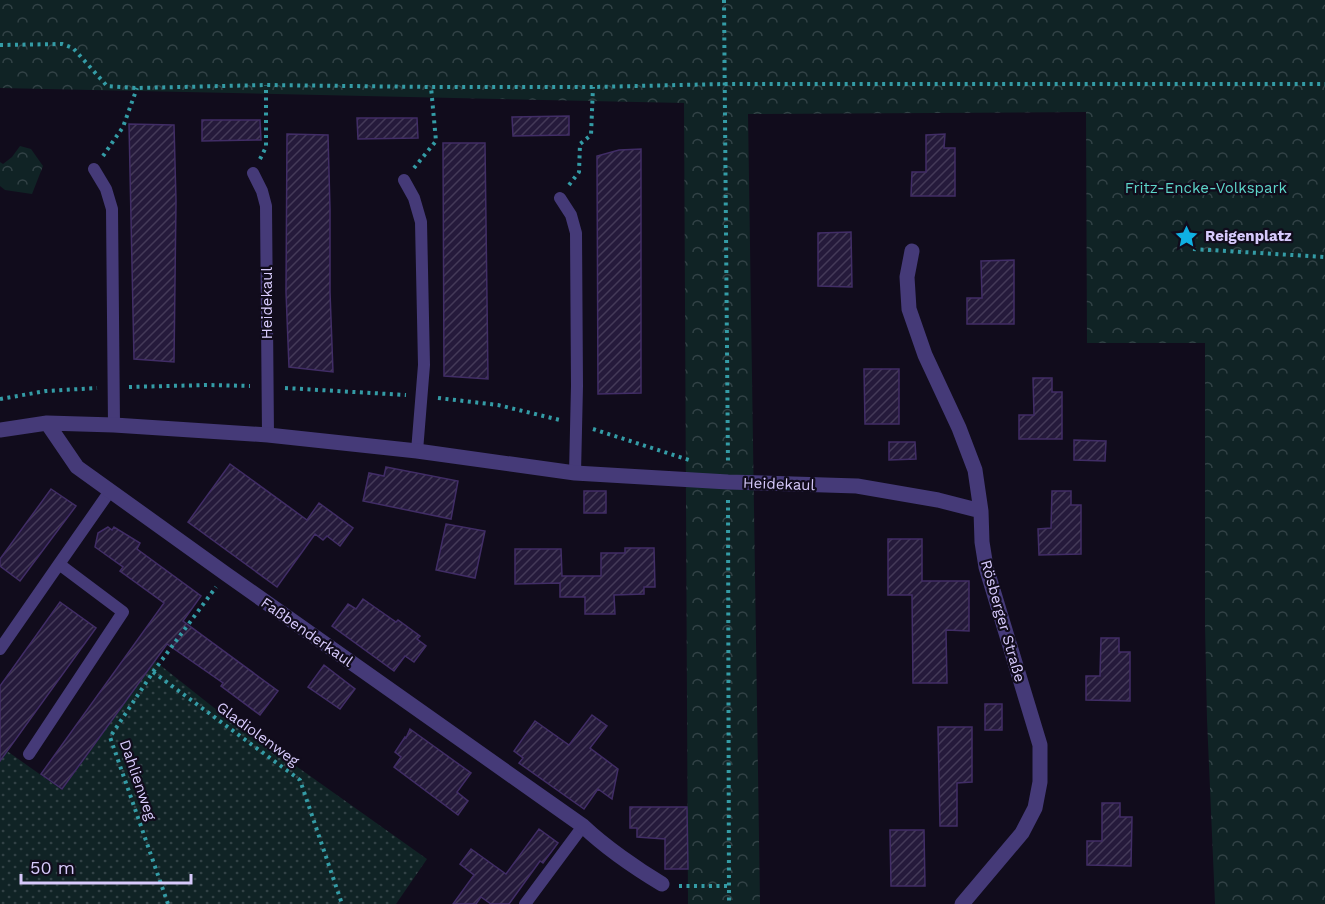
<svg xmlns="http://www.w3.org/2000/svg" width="1325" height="904" font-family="'Work Sans',sans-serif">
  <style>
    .grass { fill: url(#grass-dots) }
    .park { fill: url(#park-crowns) }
    .building { fill: url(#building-hatch); stroke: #412d66; stroke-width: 1.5 }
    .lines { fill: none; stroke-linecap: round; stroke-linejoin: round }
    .path { stroke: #349ca6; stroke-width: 4; stroke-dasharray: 3 4.5; stroke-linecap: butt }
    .service { stroke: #453a78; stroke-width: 12 }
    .minor { stroke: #453a78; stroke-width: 15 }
    .labels { text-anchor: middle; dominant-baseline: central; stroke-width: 4.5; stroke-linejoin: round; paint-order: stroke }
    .park-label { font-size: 15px; fill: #5dd5c9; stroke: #110c1c }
    .poi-label { font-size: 15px; font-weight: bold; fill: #d7cafc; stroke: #110c1c; text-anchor: start }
    .street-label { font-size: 15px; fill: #d7cafc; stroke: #110c1c }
  </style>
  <defs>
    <pattern id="grass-dots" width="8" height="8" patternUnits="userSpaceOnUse" patternTransform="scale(1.5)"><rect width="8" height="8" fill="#102325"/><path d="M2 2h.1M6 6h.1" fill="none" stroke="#324246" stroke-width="1.8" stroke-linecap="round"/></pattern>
    <pattern id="park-crowns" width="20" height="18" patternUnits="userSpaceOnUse" patternTransform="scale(1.5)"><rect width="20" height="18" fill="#102325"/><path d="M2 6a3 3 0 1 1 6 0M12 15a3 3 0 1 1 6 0" fill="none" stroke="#324246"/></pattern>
    <pattern id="building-hatch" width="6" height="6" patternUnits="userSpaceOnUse" patternTransform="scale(1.5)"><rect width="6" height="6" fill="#251a3b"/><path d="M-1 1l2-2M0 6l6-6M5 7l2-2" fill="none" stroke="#443a58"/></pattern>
  </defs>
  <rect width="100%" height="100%" fill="#110c1c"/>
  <path class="grass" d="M 155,661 L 213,707 L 427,859 L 396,904 L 0,904 L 0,746 L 62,790 Z"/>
  <path class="park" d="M 0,0 L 1325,0 L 1325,904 L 1215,904 L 1207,719 L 1205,626 L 1205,343 L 1087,343 L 1086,112 L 748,114 L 760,904 L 688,904 L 684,103 L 0,88 Z
    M 20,146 L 31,149 L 43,166 L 32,194 L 5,190 L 0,186 L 0,162 L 3,164 L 12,157 Z"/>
  <path class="building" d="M 569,116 L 569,135 L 513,136 L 512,117 Z
    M 357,118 L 417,118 L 418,138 L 358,139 Z
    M 202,120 L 260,120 L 261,140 L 202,141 Z
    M 129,124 L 174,125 L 176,201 L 174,362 L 134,359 Z
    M 287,134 L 328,135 L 330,209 L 330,292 L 333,372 L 289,367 L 286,292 Z
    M 945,134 L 944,148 L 955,148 L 955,196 L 911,196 L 912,172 L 926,172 L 926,135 Z
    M 443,143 L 485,143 L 488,379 L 444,376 Z
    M 641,149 L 641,393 L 598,394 L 597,156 L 619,150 Z
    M 851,232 L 852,287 L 818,286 L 818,233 Z
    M 1014,260 L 1014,324 L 967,324 L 967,298 L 982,298 L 981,261 Z
    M 864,369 L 899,369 L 899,424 L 865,424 Z
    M 1033,378 L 1052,378 L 1052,392 L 1062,392 L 1062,439 L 1019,439 L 1019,415 L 1034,415 Z
    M 1074,440 L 1106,441 L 1105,461 L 1074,460 Z
    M 889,442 L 915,442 L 916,459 L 889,460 Z
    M 230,464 L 307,520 L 319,503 L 353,528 L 340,546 L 327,536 L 323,540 L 315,534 L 277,587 L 188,522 Z
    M 386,467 L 458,481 L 451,519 L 363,501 L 369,473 L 384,476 Z
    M 51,489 L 76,506 L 20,581 L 0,566 L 0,559 Z
    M 584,491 L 606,491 L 606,513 L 584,513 Z
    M 1052,491 L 1071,491 L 1071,505 L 1081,505 L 1081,554 L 1039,555 L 1038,529 L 1051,528 Z
    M 446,524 L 485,531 L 475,578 L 436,570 Z
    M 108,527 L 112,530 L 114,527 L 140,543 L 137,549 L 201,596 L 183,621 L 278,691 L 260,715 L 221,686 L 223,683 L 167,644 L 62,789 L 41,774 L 164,603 L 120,571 L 123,567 L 95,547 L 98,533 Z
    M 888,539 L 922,539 L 922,581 L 969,581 L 969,631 L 946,630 L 947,683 L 913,683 L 912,595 L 888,595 Z
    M 625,548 L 654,548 L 655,587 L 644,587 L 644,594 L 614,595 L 615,614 L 585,614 L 585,597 L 560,597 L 560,583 L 515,584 L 515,549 L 561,549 L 562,576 L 601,576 L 601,553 L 625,553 Z
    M 363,599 L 396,622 L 398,620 L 420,636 L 417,639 L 426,646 L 414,662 L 405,656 L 394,671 L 332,626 L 348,604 L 356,609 Z
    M 60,602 L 96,628 L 0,761 L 0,686 Z
    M 1101,638 L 1119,638 L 1119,652 L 1130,652 L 1130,701 L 1086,700 L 1086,676 L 1100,676 Z
    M 324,665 L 355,689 L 340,709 L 308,687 Z
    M 985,704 L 1002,704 L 1002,730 L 985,730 Z
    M 592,715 L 607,726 L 590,748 L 618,769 L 612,799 L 598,789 L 584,809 L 519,763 L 523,758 L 514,751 L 535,721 L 569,745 Z
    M 938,727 L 972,727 L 972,782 L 957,783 L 957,826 L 940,826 Z
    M 410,729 L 471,773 L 457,792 L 468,801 L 458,815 L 394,767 L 401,757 L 395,752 L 405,737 L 406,738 Z
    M 1102,803 L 1120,803 L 1120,817 L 1132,817 L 1131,866 L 1087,865 L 1087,841 L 1102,841 Z
    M 630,807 L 687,807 L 688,869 L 665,869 L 665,839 L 637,837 L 637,828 L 630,828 Z
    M 539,829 L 558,843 L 543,863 L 540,861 L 509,904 L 491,904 L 481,897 L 476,904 L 453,904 L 474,875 L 460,864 L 471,849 L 506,874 Z
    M 890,830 L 924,830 L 925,886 L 891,886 Z"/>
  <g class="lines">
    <path class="path" d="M 724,0 L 728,465
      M 0,45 L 62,44 L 73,48 L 107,86 L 137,88 L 266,85 L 431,87 L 593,87 L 724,84 L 1325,84
      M 103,156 L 123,127 L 137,88
      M 260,159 L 266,147 L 266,85
      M 414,168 L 436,141 L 431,87
      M 569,185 L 579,172 L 580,144 L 591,135 L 593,87
      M 1193,249 L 1325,257
      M 129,387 L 208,385 L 250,386
      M 285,388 L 406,395
      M 438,398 L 498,405 L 560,420
      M 0,399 L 46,391 L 97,388
      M 593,429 L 689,460
      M 728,500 L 729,904
      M 153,672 L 300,780 L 342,904
      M 679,886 L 729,886
      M 168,904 L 110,737 L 153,672 L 216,587"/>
    <path class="service" d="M 94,169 L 106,189 L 112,209 L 114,425
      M 253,173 L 262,191 L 266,206 L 268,435
      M 404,180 L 414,198 L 421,222 L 424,365 L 417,451
      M 560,198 L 571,215 L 576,233 L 577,386 L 575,473
      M 0,649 L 59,564
      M 29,754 L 123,612 L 59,564 L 110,491
      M 525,904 L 583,826"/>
    <path class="minor" d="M 912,251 L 907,277 L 909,309 L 925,355 L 959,428 L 975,470 L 981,511 L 982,542 L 986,567 L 1040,745 L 1040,782 L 1035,808 L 1022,833 L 962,904
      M 47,423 L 77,467 L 226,574 L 583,826 C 604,846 637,869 662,884
      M 0,430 L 47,423 L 114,425 L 268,435 L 417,451 L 575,473 L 728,482 L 857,486 L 938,500 L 981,511"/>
  </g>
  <defs>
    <symbol id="sight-bare" viewBox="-9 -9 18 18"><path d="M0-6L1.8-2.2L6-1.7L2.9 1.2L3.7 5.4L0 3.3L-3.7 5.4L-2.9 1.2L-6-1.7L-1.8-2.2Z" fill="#0fb0e3" stroke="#110c1c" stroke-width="2.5" paint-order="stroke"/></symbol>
  </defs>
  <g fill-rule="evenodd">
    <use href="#sight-bare" x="1170" y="220" width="33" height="33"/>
  </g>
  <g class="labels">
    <g class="park-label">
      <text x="1206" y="188">Fritz-Encke-Volkspark</text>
    </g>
    <g class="poi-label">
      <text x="1205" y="236">Reigenplatz</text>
    </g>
    <g class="street-label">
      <text transform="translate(267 303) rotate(-90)">Heidekaul</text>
      <text transform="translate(779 484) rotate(2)">Heidekaul</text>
      <text transform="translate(1003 621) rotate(74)">Rösberger Straße</text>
      <text transform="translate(307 632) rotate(35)">Faßbenderkaul</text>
      <text transform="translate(258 734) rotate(36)">Gladiolenweg</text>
      <text transform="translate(138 780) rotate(71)">Dahlienweg</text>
    </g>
  </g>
  <path d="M21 874v9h170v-9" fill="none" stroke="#d7cafc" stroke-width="3"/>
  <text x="30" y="874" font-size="18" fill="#d7cafc" stroke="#110c1c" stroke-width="4.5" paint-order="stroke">50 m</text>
</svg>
